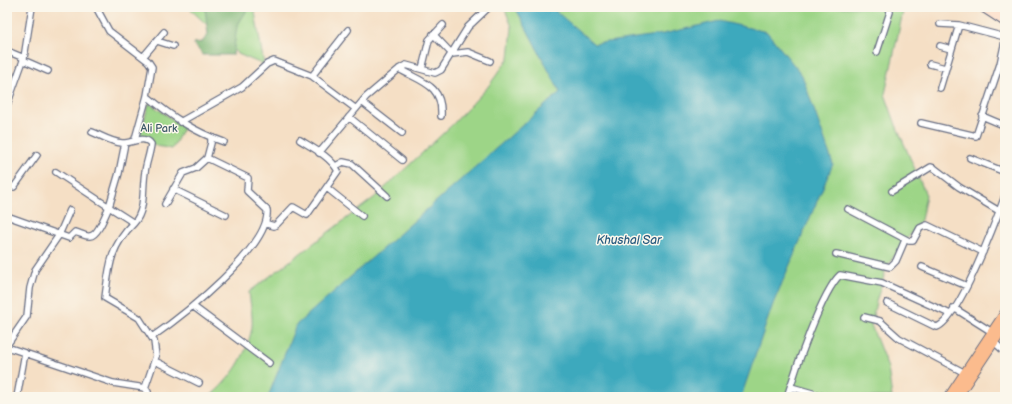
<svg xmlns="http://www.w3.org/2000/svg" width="1012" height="404" font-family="'Balsamiq Sans',sans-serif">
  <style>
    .green { fill: #9dd587; stroke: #5c8272 }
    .forest { fill: #7eb674; stroke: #4c7269 }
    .water { fill: #3ea9bd; stroke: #2c6c8e }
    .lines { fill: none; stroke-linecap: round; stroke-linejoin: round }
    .street-casing { stroke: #676d82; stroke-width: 8 }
    .secondary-casing { stroke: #676d82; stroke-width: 10 }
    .primary-casing { stroke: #676d82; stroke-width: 11 }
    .street { stroke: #fff; stroke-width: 5.5 }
    .secondary { stroke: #fde4d1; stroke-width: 8 }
    .primary { stroke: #fbbb8d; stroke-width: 9 }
    .labels { text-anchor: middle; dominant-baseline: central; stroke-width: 3; stroke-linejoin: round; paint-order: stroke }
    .park-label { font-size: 11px; fill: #3c5868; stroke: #fbf7ec }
    .water-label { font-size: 12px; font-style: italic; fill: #275a7f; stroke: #fbf7ec }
  </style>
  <rect width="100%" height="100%" fill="#fbf7ec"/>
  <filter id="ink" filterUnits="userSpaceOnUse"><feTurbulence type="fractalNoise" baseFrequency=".025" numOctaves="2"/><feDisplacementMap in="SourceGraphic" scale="8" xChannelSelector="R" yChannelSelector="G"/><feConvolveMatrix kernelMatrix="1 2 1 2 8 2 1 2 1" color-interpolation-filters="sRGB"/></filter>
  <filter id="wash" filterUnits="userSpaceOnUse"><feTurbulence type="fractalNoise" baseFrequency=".012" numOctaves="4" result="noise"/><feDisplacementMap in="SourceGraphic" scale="16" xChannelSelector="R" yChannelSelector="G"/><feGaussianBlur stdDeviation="0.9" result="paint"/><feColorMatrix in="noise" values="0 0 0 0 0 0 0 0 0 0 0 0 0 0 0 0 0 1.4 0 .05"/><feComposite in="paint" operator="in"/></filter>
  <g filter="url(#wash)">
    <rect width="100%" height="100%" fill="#f5dfc5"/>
    <path class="green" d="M 188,7 L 256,7 L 255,12 L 264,65 L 238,54 Z
      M 504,7 L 904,7 L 885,94 L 896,125 L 926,195 L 921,220 L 887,266 L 876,302 L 871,325 L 888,368 L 892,397 L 209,397 C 231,379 247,356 252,327 C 253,316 250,303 249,292 L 375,197 L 452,125 L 487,88 L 509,58 L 512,27 Z
      M 149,103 L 184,127 L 172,149 L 157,146 L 139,137 Z"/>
    <path class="forest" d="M 205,7 L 249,7 L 237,26 L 233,55 L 203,55 L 193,43 L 202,42 L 208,35 Z"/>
    <path class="water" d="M 515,7 L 551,7 L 594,44 L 663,34 L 719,21 L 767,32 L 802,75 L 833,164 L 773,304 L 741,397 L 268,397 L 296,325 L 560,92 Z"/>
  </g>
  <g filter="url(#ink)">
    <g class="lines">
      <defs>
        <path id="street" d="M 96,7 L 109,31 L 148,61 L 152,67 L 147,96 L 135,139
          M 940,24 L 959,25 L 1005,37
          M 433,34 L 452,54 L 468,52 L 490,61
          M 157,41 L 173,46
          M 940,46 L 951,49
          M 7,51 L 24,58
          M 877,52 L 890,12 L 889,7
          M 143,57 L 164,32
          M 23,60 L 48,71
          M 930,64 L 945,68
          M 399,69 C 422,82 443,85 441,116
          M 422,69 L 429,40 L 443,25
          M 312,76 L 348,30
          M 940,88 L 959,25
          M 147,96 C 171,116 194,132 224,142
          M 362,102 L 402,133
          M 7,105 L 24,58 L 32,7
          M 982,116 L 1001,124 L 1005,124
          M 349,117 L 402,160
          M 180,122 L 242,87 L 267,64 L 274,61 L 312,76 L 356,109
          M 921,123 L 976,136 L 1000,64 L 1005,41
          M 319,153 L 366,97 L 399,69 L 406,65 L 435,73 L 441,70 L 468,27 L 489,7
          M 970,158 L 1005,172
          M 336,166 L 343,162 L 352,164 L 387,196
          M 56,172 L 109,207 L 119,173 L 125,143
          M 7,186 L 14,187 L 37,155
          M 327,188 L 362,216
          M 173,189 L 226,215
          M 892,191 L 931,167 L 934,168 L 959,187 L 999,211
          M 165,204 L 183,173 L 196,168 L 207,158 L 211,143 L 211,138
          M 848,209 L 909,241 L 913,241 L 920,228 L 927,225 L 983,252
          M 7,216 L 69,238 L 75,232 C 80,233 86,237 90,236 C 98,236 106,213 109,207 L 134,223 C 146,210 142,189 145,172 C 146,163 150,154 151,144 C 144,134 131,144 122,143 C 111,142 102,136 92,132
          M 134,223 C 110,246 109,267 105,298 L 139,318 L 154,341 L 156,356 L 145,388
          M 267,224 L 274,226 L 277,224 L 293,207 L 307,215 L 338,171 C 331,157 313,148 300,140
          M 836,254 L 890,267 L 896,261 L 905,240
          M 922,267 L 967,286
          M 887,303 L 934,326 L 937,327 C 960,318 996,220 1005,196
          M 194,307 L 269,363
          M 954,308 L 992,332
          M 864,317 L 880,321 L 899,338 L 965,373
          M 152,337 C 181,317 271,247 267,210 L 247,191 L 248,178 L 207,158
          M 994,342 L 1005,352
          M 7,345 L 27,316 L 30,288 L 35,270 L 59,235 L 70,210
          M 7,347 L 113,383 L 145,388 L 148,392 L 147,397
          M 155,361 L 199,383
          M 791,387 L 826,397
          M 17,397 L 25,353
          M 787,397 C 795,371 822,291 840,275 L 882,283 L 950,314"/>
        <path id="secondary" d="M 982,7 L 1005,22
          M 995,7 L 1005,14"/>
        <path id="primary" d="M 949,397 L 1005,313
          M 957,397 L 1005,325"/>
      </defs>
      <use href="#street" class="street-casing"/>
      <use href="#secondary" class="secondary-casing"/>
      <use href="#primary" class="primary-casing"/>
      <use href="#street" class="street"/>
      <use href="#secondary" class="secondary"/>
      <use href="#primary" class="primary"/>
    </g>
  </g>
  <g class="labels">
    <g class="park-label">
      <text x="159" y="128">Ali Park</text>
    </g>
    <g class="water-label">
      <text x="629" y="240">Khushal Sar</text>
    </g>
  </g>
  <rect width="1012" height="404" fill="none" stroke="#fbf7ec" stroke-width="24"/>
</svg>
